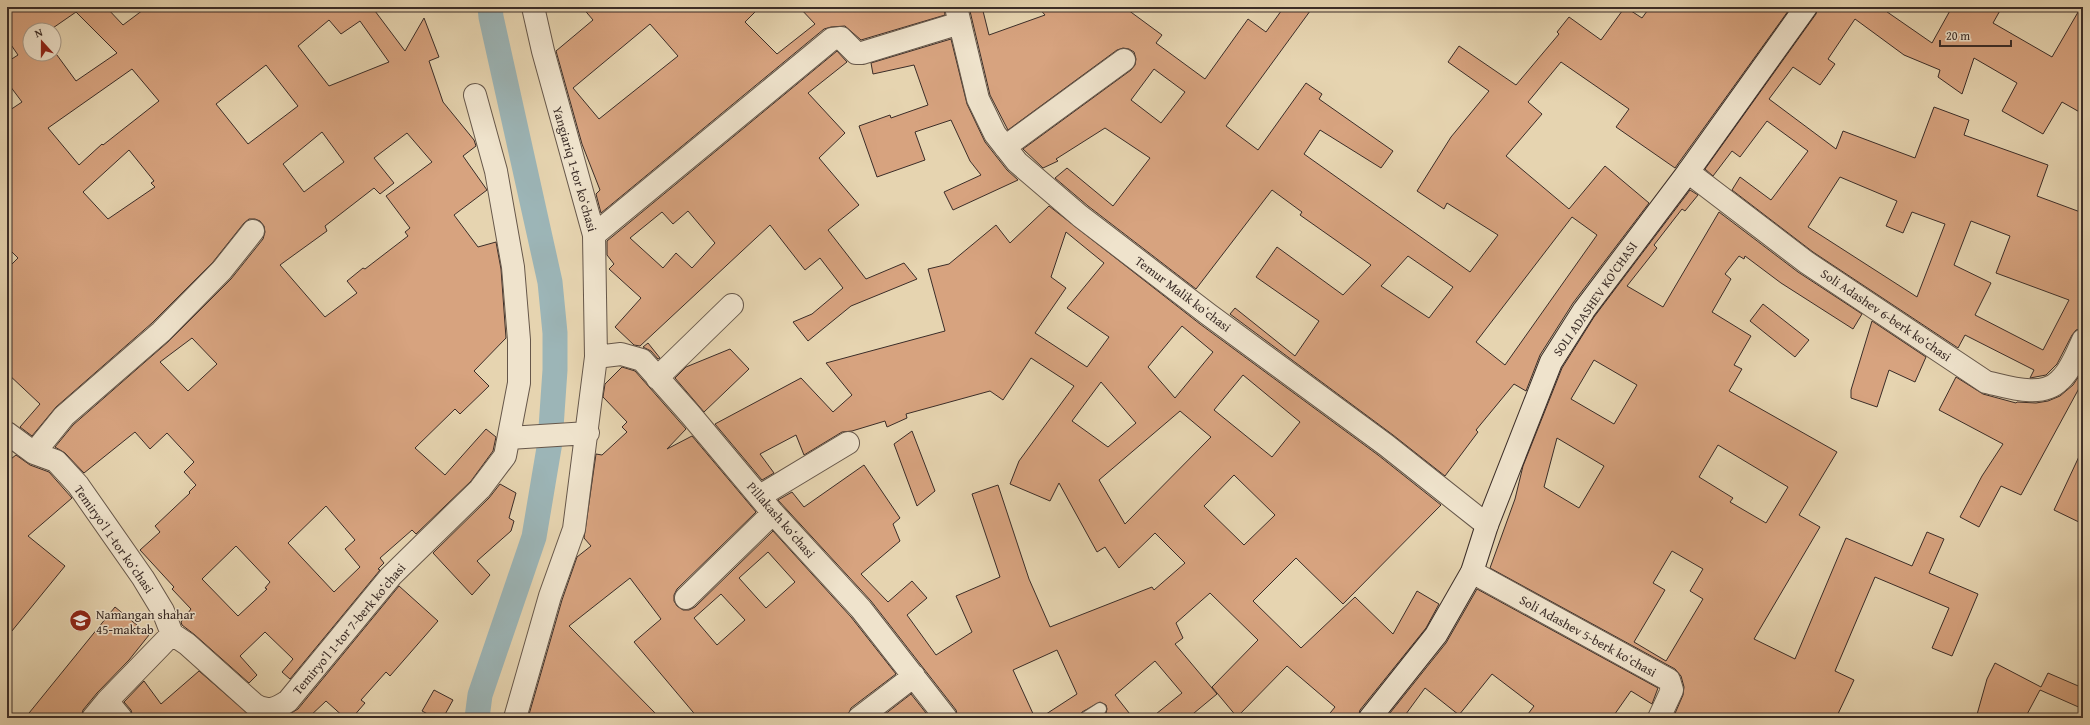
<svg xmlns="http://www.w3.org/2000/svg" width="2090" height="725" font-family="'Gentium Book Plus',serif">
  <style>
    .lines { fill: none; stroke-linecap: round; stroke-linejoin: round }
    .canal { stroke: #9cb5b7; stroke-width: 25 }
    .building { fill: #d7a37f; stroke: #3b2d28; fill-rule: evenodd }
    .lane-casing { stroke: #66574a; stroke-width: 14 }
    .street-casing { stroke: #66574a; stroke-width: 24 }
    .secondary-casing { stroke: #3b2d28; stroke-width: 24 }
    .lane { stroke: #efe3cc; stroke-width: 12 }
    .street { stroke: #efe3cc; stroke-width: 22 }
    .secondary { stroke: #efe3cc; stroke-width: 22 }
    .labels { text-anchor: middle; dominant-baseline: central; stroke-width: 3; stroke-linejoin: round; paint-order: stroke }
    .street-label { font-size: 13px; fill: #3b2d28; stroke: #efe3cc }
    .poi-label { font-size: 13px; fill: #3b2d28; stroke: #efe3cc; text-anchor: start }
  </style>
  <rect width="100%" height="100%" fill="#e6d4b0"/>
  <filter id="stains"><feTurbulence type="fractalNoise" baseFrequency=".005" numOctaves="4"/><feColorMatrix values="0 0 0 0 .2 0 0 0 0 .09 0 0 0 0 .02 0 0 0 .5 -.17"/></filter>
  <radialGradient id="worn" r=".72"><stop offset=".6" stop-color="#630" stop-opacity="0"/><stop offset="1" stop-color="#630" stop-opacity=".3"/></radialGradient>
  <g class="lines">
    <path class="canal" d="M 477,718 L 480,695 L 534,537 L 550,442 L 555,370 L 555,333 L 550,282 L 491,17 L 490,7"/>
  </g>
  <path class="building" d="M 7,7 L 106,7 L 123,25 L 147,7 L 381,7 L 375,11 L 405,51 L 424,18 L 439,57 L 429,61 L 443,102 L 474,140 L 476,146 L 463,156 L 487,190 L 454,215 L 478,247 L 496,242 L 501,269 L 506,338 L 474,371 L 489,386 L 460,414 L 455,409 L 415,448 L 445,475 L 486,429 L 496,437 L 493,451 L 471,481 L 416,534 L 412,530 L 380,558 L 384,563 L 378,569 L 380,570 L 290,679 L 282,672 L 293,659 L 265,632 L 240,656 L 257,675 L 249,683 L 195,635 L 182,625 L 181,622 L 191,609 L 172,589 L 174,587 L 140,550 L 160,532 L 155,526 L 190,493 L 189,492 L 196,485 L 184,472 L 194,462 L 167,433 L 150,449 L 135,432 L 84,473 L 65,453 L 55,447 L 73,425 L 169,341 L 231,279 L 263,239 L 265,232 L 264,226 L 260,221 L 255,219 L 249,219 L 244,223 L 213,262 L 152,323 L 56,407 L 32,436 L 20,427 L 40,404 L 7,373 L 7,269 L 18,258 L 7,247 L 7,112 L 22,102 L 7,82 L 7,62 L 18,55 L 7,39 ZM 76,12 L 117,53 L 76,81 L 54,51 L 54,54 L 30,54 L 30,30 L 50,30 ZM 329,20 L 341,34 L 360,21 L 389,62 L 329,86 L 298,46 ZM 266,65 L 298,106 L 248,144 L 216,104 ZM 132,69 L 159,101 L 103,145 L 102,144 L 79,165 L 48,128 ZM 322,132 L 344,162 L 304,192 L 283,164 ZM 407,133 L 432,162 L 386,196 L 410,228 L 405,232 L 408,236 L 365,269 L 363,268 L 347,281 L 357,293 L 325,317 L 280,265 L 327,231 L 325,226 L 374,188 L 380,194 L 394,183 L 374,158 ZM 129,150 L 154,181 L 151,183 L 155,187 L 108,219 L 83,192 ZM 192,338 L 217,364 L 188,391 L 160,362 ZM 326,506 L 355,540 L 345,549 L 360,567 L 334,592 L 288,543 ZM 236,546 L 270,582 L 265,588 L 267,589 L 238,616 L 202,579 Z
    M 582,7 L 760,7 L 745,22 L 777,54 L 815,24 L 799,7 L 944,7 L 945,15 L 861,40 L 845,26 L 831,27 L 824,29 L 601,213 L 596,194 L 600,190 L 582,144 L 556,51 L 593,20 ZM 650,24 L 678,56 L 599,119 L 573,88 Z
    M 969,7 L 982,7 L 989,35 L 1045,15 L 1038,7 L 1124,7 L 1162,35 L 1156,43 L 1205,79 L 1248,19 L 1266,32 L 1284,7 L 1313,7 L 1226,126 L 1258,150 L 1306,83 L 1322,94 L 1319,99 L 1393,151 L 1381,168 L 1320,130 L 1304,154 L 1470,272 L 1498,235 L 1447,203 L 1444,209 L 1417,191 L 1451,137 L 1489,91 L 1448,62 L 1459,46 L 1516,85 L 1559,34 L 1557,32 L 1569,17 L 1601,40 L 1625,7 L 1642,18 L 1650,7 L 1791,7 L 1675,168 L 1616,127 L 1629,109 L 1561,62 L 1528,102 L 1542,114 L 1506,156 L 1569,209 L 1605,166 L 1649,203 L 1573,303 L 1540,355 L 1526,391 L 1514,384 L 1476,430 L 1478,432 L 1445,476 L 1393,435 L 1230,314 L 1235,308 L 1295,356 L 1319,321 L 1256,277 L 1277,247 L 1343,295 L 1371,265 L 1300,215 L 1302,212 L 1272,190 L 1196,289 L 1088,206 L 1055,178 L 1067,168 L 1113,206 L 1150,158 L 1105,128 L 1056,159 L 1058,161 L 1043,168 L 1023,149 L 1131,70 L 1135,65 L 1136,59 L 1134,52 L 1129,49 L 1123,48 L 1117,50 L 1008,130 L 990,95 ZM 1154,69 L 1185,92 L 1161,123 L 1131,100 ZM 1572,217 L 1597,235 L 1505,365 L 1476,342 ZM 1408,256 L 1453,287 L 1429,318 L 1381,286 Z
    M 1818,7 L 1880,7 L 1932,43 L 1952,7 L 2002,7 L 1993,23 L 2052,57 L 2081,7 L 2083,7 L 2083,114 L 2062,102 L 2043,134 L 2002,111 L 2017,83 L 1974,58 L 1962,94 L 1938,77 L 1940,70 L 1904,55 L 1855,19 L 1828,59 L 1835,64 L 1820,85 L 1793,67 L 1769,99 L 1836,149 L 1843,131 L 1915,158 L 1934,107 L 1969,120 L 1964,135 L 2048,165 L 2037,196 L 2083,213 L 2083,328 L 2076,330 L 2072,335 L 2057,364 L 2046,375 L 2030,378 L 2034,370 L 1965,335 L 1958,348 L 1813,252 L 1732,190 L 1740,177 L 1771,200 L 1808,151 L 1767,121 L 1740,157 L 1732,151 L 1713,176 L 1705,169 L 1816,14 ZM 1840,177 L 1897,201 L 1886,226 L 1903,233 L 1912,212 L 1945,224 L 1917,297 L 1808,227 ZM 1971,221 L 2010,236 L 1996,273 L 2069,300 L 2043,350 L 1975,315 L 1991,283 L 1954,265 Z
    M 951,39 L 967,104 L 985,142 L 1007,170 L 1018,180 L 953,210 L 944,192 L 981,175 L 970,161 L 951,120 L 915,132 L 925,160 L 877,177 L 859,126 L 890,115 L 891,118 L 928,105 L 914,65 L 873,74 L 871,63 Z
    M 837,51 L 847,62 L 808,93 L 845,133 L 819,158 L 859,205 L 828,230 L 866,279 L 904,263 L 917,279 L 851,306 L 808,341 L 793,322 L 812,314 L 843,288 L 820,258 L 805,270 L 770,225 L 640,346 L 634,345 L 615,327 L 641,298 L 609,269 L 614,264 L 607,255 L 607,241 ZM 688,211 L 715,243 L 692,268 L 676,253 L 663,268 L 630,238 L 662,212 L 673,224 Z
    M 1690,190 L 1698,195 L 1685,211 L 1682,209 L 1654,245 L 1657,248 L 1627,286 L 1663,307 L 1719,212 L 1798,272 L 1862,314 L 1853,329 L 1781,283 L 1745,256 L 1744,259 L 1739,256 L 1725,274 L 1731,279 L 1712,312 L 1751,336 L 1734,365 L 1742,369 L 1729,391 L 1837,452 L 1799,515 L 1820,527 L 1754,639 L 1795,659 L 1846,538 L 1912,566 L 1927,532 L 1944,539 L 1929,573 L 1978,594 L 1952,656 L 1932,648 L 1949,608 L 1875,577 L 1835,671 L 1854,680 L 1836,718 L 1673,718 L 1683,695 L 1684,687 L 1681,676 L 1675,669 L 1490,568 L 1515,499 L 1523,466 L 1562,368 L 1594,317 ZM 1594,360 L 1637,385 L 1614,424 L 1571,399 ZM 1557,438 L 1604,466 L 1579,508 L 1544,487 ZM 1718,445 L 1788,487 L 1766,523 L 1730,502 L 1733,498 L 1699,477 ZM 1672,551 L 1703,569 L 1690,591 L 1703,599 L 1666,661 L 1634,642 L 1665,590 L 1653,583 Z
    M 1049,206 L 1200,324 L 1378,455 L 1441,505 L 1343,604 L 1296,558 L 1253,601 L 1301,648 L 1355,597 L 1393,634 L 1417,591 L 1439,604 L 1426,628 L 1360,710 L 1358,718 L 1326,718 L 1335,707 L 1287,666 L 1237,717 L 1212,687 L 1258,640 L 1210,593 L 1176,623 L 1183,638 L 1175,644 L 1217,694 L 1188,718 L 1151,718 L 1182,693 L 1155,661 L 1115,695 L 1133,718 L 1100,718 L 1106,713 L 1107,709 L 1106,705 L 1100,702 L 1082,712 L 1079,718 L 1040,718 L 1077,694 L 1057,650 L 1013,670 L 1035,718 L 958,718 L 956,710 L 871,601 L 778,500 L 792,492 L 804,507 L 864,465 L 900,518 L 893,524 L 900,541 L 861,574 L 888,602 L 912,581 L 927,598 L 907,615 L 936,655 L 972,632 L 956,596 L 1000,577 L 972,494 L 998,485 L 1029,579 L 1050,627 L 1152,587 L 1154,590 L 1185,563 L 1155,533 L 1119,568 L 1105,547 L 1097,552 L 1059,483 L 1050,501 L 1010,484 L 1019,461 L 1074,386 L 1031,358 L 1003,400 L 990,391 L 906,414 L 907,418 L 887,427 L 885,421 L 852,431 L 842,432 L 804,455 L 796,435 L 760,454 L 774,473 L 762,480 L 715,424 L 801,378 L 833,412 L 852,395 L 826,363 L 945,331 L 928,269 L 949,264 L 996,225 L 1010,243 ZM 1066,232 L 1104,263 L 1067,308 L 1109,337 L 1087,367 L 1035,333 L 1066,288 L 1051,277 ZM 1182,326 L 1213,352 L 1175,398 L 1148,367 ZM 1243,375 L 1300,422 L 1272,457 L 1214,410 ZM 1101,382 L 1136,423 L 1108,447 L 1072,421 ZM 1180,411 L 1211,437 L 1125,524 L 1099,480 ZM 1234,475 L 1275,515 L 1244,545 L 1204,506 Z
    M 1763,304 L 1809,340 L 1795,357 L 1750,321 Z
    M 1872,321 L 1926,357 L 1915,382 L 1889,370 L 1877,407 L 1851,398 L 1851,390 Z
    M 648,343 L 660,358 L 658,359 L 651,351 L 643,347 Z
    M 730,349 L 749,369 L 704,412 L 675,378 L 686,367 Z
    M 622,367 L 635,371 L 686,429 L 667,449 L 692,436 L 756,512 L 677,589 L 674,595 L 674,601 L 677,606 L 683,610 L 689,610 L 695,607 L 773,531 L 851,617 L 896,674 L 851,708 L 847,718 L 698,718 L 634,642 L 661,619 L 630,578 L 569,626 L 660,718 L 528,718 L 562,600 L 577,557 L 591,546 L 584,538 L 596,454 L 602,455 L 627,432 L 622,427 L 627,422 L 603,397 L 605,384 ZM 768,552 L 795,582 L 766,608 L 739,578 ZM 721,594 L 745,620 L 717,645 L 694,618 Z
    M 2083,370 L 2083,381 L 2021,495 L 2001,486 L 1979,527 L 1960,517 L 1982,476 L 2003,444 L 1939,410 L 1956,377 L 1983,394 L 2016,403 L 2017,402 L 2036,403 L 2048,401 L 2060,396 L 2073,385 Z
    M 912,431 L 935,491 L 917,506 L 894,444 Z
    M 2083,448 L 2083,524 L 2054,510 Z
    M 16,455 L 30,465 L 49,472 L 72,498 L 28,536 L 65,566 L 7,637 L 7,462 Z
    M 500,484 L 516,493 L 509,518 L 514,521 L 511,531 L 477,561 L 490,575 L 472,595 L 433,553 L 489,498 Z
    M 399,586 L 438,621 L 390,676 L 386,672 L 361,700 L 365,703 L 352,718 L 345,718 L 326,701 L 308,718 L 283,718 L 298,709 Z
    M 1477,589 L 1658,688 L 1652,704 L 1631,691 L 1612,718 L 1525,718 L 1534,706 L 1492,674 L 1459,715 L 1425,688 L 1403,718 L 1386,718 L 1446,643 Z
    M 115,607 L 149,635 L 129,660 L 97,693 L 83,710 L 81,718 L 25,718 Z
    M 1995,663 L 2041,687 L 2048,673 L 2083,688 L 2083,709 L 2040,690 L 2025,718 L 1976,718 L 1987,679 Z
    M 199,671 L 253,718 L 133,718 L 131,710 L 124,702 L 144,681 L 161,704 Z
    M 434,690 L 453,700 L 443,718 L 435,718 L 422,711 Z
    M 911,694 L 930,718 L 880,718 Z"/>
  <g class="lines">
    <defs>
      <path id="lane" d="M 1086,718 L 1100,709"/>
      <path id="street" d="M 956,7 L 978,99 L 995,134 L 1017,162 L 1080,216 L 1208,314 L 1386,445 L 1487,525
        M 1005,147 L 1124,60
        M 1688,172 L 1806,262 L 1986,382 C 2008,387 2042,399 2060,380 C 2071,370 2077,353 2083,340
        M 594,235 L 832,39 L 841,38 L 856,53 L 862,53 L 960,23
        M 596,357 L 621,354 L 642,360 L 690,414 L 773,513 L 861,609 L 946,718
        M 657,378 L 732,305
        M 7,433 L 34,453 L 56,461 L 78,485 L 143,578 L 163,611 L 172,634
        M 509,438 L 588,433
        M 34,453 L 64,416 L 161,332 L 222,270 L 253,231
        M 760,496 L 848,443
        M 1472,572 L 1669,680 L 1672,690 L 1659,718
        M 686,598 L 773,513
        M 172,634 L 187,644 L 254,704 C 267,713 276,709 288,701 L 391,576 L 480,489 L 505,456 L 519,383 L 519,340 L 513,267 L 496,171 L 475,95
        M 107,701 L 121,718
        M 93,718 L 107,701 L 172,634
        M 515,718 L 550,596 L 574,529 L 596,357 L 594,235 L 543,51 L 533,7
        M 859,718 L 914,676"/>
      <path id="secondary" d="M 1370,718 L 1436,635 L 1472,572 L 1487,525 L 1551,362 L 1584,310 L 1688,172 L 1806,7"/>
    </defs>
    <use href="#lane" class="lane-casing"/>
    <use href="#street" class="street-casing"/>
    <use href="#secondary" class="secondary-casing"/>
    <use href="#lane" class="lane"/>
    <use href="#street" class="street"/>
    <use href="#secondary" class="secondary"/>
  </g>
  <defs>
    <symbol id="school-disc" viewBox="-11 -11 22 22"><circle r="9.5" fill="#8f2418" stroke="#efe3cc"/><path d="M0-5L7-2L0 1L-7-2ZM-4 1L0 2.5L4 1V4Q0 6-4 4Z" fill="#fff"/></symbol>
  </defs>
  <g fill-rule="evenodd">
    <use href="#school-disc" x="68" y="608" width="25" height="25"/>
  </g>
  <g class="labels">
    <g class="street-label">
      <text transform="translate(575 169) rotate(74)">Yangiariq 1-tor koʻchasi</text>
      <text transform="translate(1183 294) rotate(37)">Temur Malik koʻchasi</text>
      <text transform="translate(1595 299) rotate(-55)">SOLI ADASHEV KO'CHASI</text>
      <text transform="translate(1886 315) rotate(34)">Soli Adashev 6-berk koʻchasi</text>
      <text transform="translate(781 520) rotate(49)">Pillakash koʻchasi</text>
      <text transform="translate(114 539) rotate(55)">Temiryoʻl 1-tor koʻchasi</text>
      <text transform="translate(349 629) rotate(-50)">Temiryoʻl 1-tor 7-berk koʻchasi</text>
      <text transform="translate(1588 636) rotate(29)">Soli Adashev 5-berk koʻchasi</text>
    </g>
    <g class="poi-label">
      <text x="96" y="614">Namangan shahar<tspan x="96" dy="15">45-maktab</tspan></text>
    </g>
  </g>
  <rect width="2090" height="725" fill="none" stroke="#e6d4b0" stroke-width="24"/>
  <rect x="8" y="8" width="2074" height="709" fill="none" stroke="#3b2d28" stroke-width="2"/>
  <rect x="12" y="12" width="2066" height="701" fill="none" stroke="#3b2d28"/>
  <g transform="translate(42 42) rotate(339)"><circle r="19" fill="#efe3cc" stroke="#a79a8a"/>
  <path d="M0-3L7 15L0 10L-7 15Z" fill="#8f2418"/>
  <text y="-6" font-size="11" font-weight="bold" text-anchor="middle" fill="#3b2d28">N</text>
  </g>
  <path d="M1940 40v6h71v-6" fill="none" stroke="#3b2d28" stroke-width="2"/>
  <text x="1946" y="40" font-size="12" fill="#3b2d28" stroke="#efe3cc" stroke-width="3" paint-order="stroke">20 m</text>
  <rect width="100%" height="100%" filter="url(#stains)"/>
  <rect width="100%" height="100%" fill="url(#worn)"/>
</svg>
